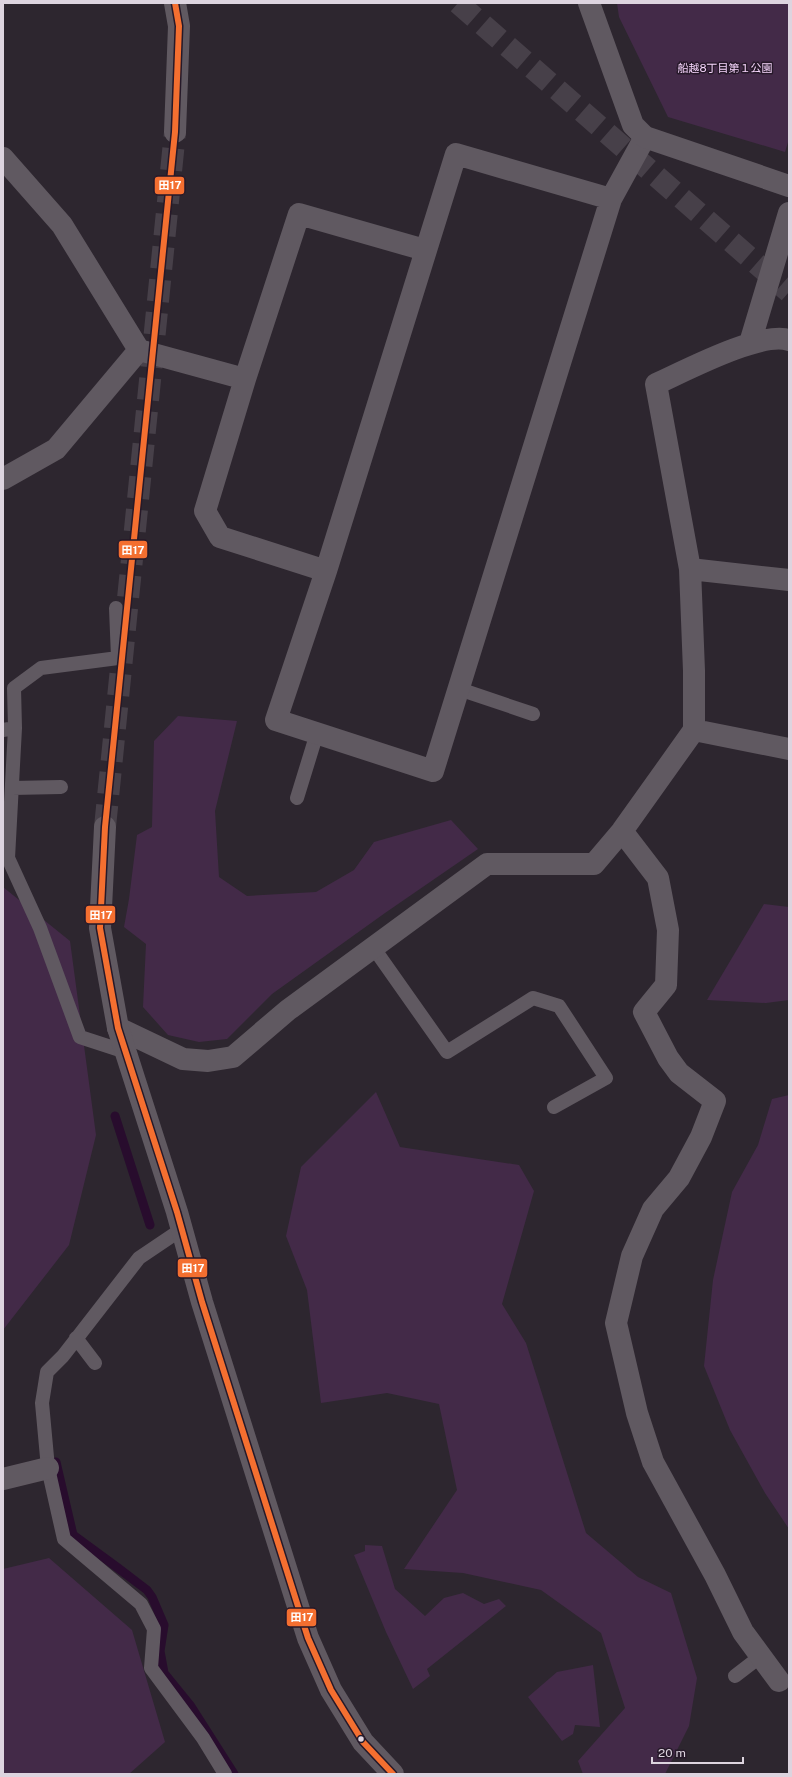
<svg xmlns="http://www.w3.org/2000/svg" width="792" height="1777" font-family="'Public Sans','Noto Sans JP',sans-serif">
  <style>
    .green { fill: #432a48 }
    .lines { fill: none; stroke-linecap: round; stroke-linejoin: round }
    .stream { stroke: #280c2d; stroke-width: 9 }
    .street-tunnel { stroke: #474049; stroke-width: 22; stroke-dasharray: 22 11; stroke-linecap: butt }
    .secondary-tunnel { stroke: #474049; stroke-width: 22; stroke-dasharray: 22 11; stroke-linecap: butt }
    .lane { stroke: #605961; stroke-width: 14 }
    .street { stroke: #605961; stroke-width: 22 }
    .secondary { stroke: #605961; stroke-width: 22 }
    .bus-1-casing { stroke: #261929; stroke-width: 9 }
    .bus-1 { stroke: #f46f30; stroke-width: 6 }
    .bus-dot { fill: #ddd4df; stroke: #261929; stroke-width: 1.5 }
    .labels { text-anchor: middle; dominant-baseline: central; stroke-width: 3; stroke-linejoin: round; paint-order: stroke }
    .park-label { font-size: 11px; fill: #f6d5fc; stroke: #261929 }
    .line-badge { stroke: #261929; stroke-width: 1.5 }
    .badge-label { font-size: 11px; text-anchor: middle; font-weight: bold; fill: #fff }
  </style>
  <rect width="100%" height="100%" fill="#2d262f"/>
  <path class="green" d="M 617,3 L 789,3 L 789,139 L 785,152 L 668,117 L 619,17 Z
    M 178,716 L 237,721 L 215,811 L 219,877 L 247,896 L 316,892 L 354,870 L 374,842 L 451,820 L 478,849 L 385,913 L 272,994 L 227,1039 L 199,1042 L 168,1035 L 143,1007 L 146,944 L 124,927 L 129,899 L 137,835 L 152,827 L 154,741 Z
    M 3,887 L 70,941 L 96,1135 L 69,1245 L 3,1330 Z
    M 764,904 L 789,907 L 789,1000 L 766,1003 L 707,1000 Z
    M 376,1092 L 400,1147 L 519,1165 L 534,1191 L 502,1304 L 526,1343 L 586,1533 L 638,1577 L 671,1593 L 697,1678 L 689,1726 L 665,1774 L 583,1774 L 578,1761 L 625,1708 L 601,1633 L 541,1590 L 463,1573 L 404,1569 L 457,1490 L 439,1404 L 387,1393 L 321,1403 L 307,1290 L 286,1236 L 301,1167 Z
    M 789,1095 L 789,1529 L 765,1493 L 730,1430 L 704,1366 L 713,1280 L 732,1192 L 758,1145 L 772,1099 Z
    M 365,1545 L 382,1546 L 395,1589 L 425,1616 L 444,1598 L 463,1593 L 484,1604 L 499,1599 L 506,1606 L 427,1669 L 430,1676 L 413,1689 L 386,1632 L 354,1555 L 365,1551 Z
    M 49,1558 L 132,1630 L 165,1742 L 129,1774 L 3,1774 L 3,1569 Z
    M 593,1665 L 600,1727 L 575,1725 L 573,1734 L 562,1741 L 528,1697 L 557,1672 Z"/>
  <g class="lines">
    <path class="stream" d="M 115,1116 L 150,1225
      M 56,1462 L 73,1535 L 118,1568 L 147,1590 L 152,1597 L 164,1625 L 160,1651 L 164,1673 L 190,1705 L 234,1774"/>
    <path class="street-tunnel" d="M 458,3 L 789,292"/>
    <path class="secondary-tunnel" d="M 105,827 L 175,132"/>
    <path class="lane" d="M 116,608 L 118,658 L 41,668 L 14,688 L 15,728 L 8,858 L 40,928 L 80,1037 L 126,1052
      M 459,689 L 533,714
      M 3,730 L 15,728
      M 12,788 L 61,787
      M 297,798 L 317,733
      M 373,947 L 447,1052 L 533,998 L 559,1006 L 606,1078 L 554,1107
      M 182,1229 L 139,1258 L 63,1356 L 47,1372 L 42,1403 L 48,1468 L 64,1539 L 141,1604 L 154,1629 L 151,1668 L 203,1738 L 225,1774
      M 76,1338 L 95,1363
      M 735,1676 L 761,1656"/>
    <path class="street" d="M 3,158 L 62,225 L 139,350
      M 611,199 L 456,154 L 326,571 L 276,720 L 433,771 L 611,199 L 645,137
      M 750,343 L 789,213
      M 3,479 L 56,449 L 139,350 L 245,379
      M 690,569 L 789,580
      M 326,571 L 220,537 L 205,511 L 245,379 L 299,214 L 425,250
      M 694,730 L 789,749
      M 622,831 L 658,878 L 668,930 L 666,985 L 644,1012 L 668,1058 L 679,1073 L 715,1101 L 701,1137 L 679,1178 L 653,1209 L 632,1256 L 616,1323 L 637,1413 L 653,1462 L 715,1575 L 743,1632 L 779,1681
      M 118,1028 L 183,1059 L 208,1061 L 233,1057 L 288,1010 L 487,864 L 594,864 L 622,831 L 694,730 L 694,671 L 690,569 L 656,384 C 685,371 760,331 789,340
      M 3,1479 L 48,1468"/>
    <path class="secondary" d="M 589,3 L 633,125 L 645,137 L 789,186
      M 175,132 L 179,26 L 175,3
      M 105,827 L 100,928 L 118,1028 L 177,1212 L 202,1302 L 308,1638 L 331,1690 L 363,1742 L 393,1774"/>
    <defs>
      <path id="bus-1" d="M 175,3 L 179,26 L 175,132 L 105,827 L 100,928 L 118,1028 L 177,1212 L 202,1302 L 308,1638 L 331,1690 L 363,1742 L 393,1774"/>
    </defs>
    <use href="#bus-1" class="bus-1-casing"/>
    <use href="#bus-1" class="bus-1"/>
  </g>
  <circle class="bus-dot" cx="361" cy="1739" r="3.5"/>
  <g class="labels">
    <g class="park-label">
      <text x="725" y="68">船越8丁目第１公園</text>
    </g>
  </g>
  <g class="line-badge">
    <rect x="154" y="176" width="31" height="19" rx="4" fill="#f46f30"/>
    <rect x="118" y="540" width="30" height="19" rx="4" fill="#f46f30"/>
    <rect x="85" y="905" width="31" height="19" rx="4" fill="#f46f30"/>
    <rect x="177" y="1258" width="31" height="20" rx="4" fill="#f46f30"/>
    <rect x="286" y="1608" width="31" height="19" rx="4" fill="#f46f30"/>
  </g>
  <g class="badge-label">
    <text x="170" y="189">田17</text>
    <text x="133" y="554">田17</text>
    <text x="101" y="919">田17</text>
    <text x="193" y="1272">田17</text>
    <text x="302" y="1621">田17</text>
  </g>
  <rect width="792" height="1777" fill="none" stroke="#ddd4df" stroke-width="8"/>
  <path d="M652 1757v6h91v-6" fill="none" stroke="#ddd4df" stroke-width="2"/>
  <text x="658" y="1757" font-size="12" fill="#ddd4df" stroke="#261929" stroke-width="3" paint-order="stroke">20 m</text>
</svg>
